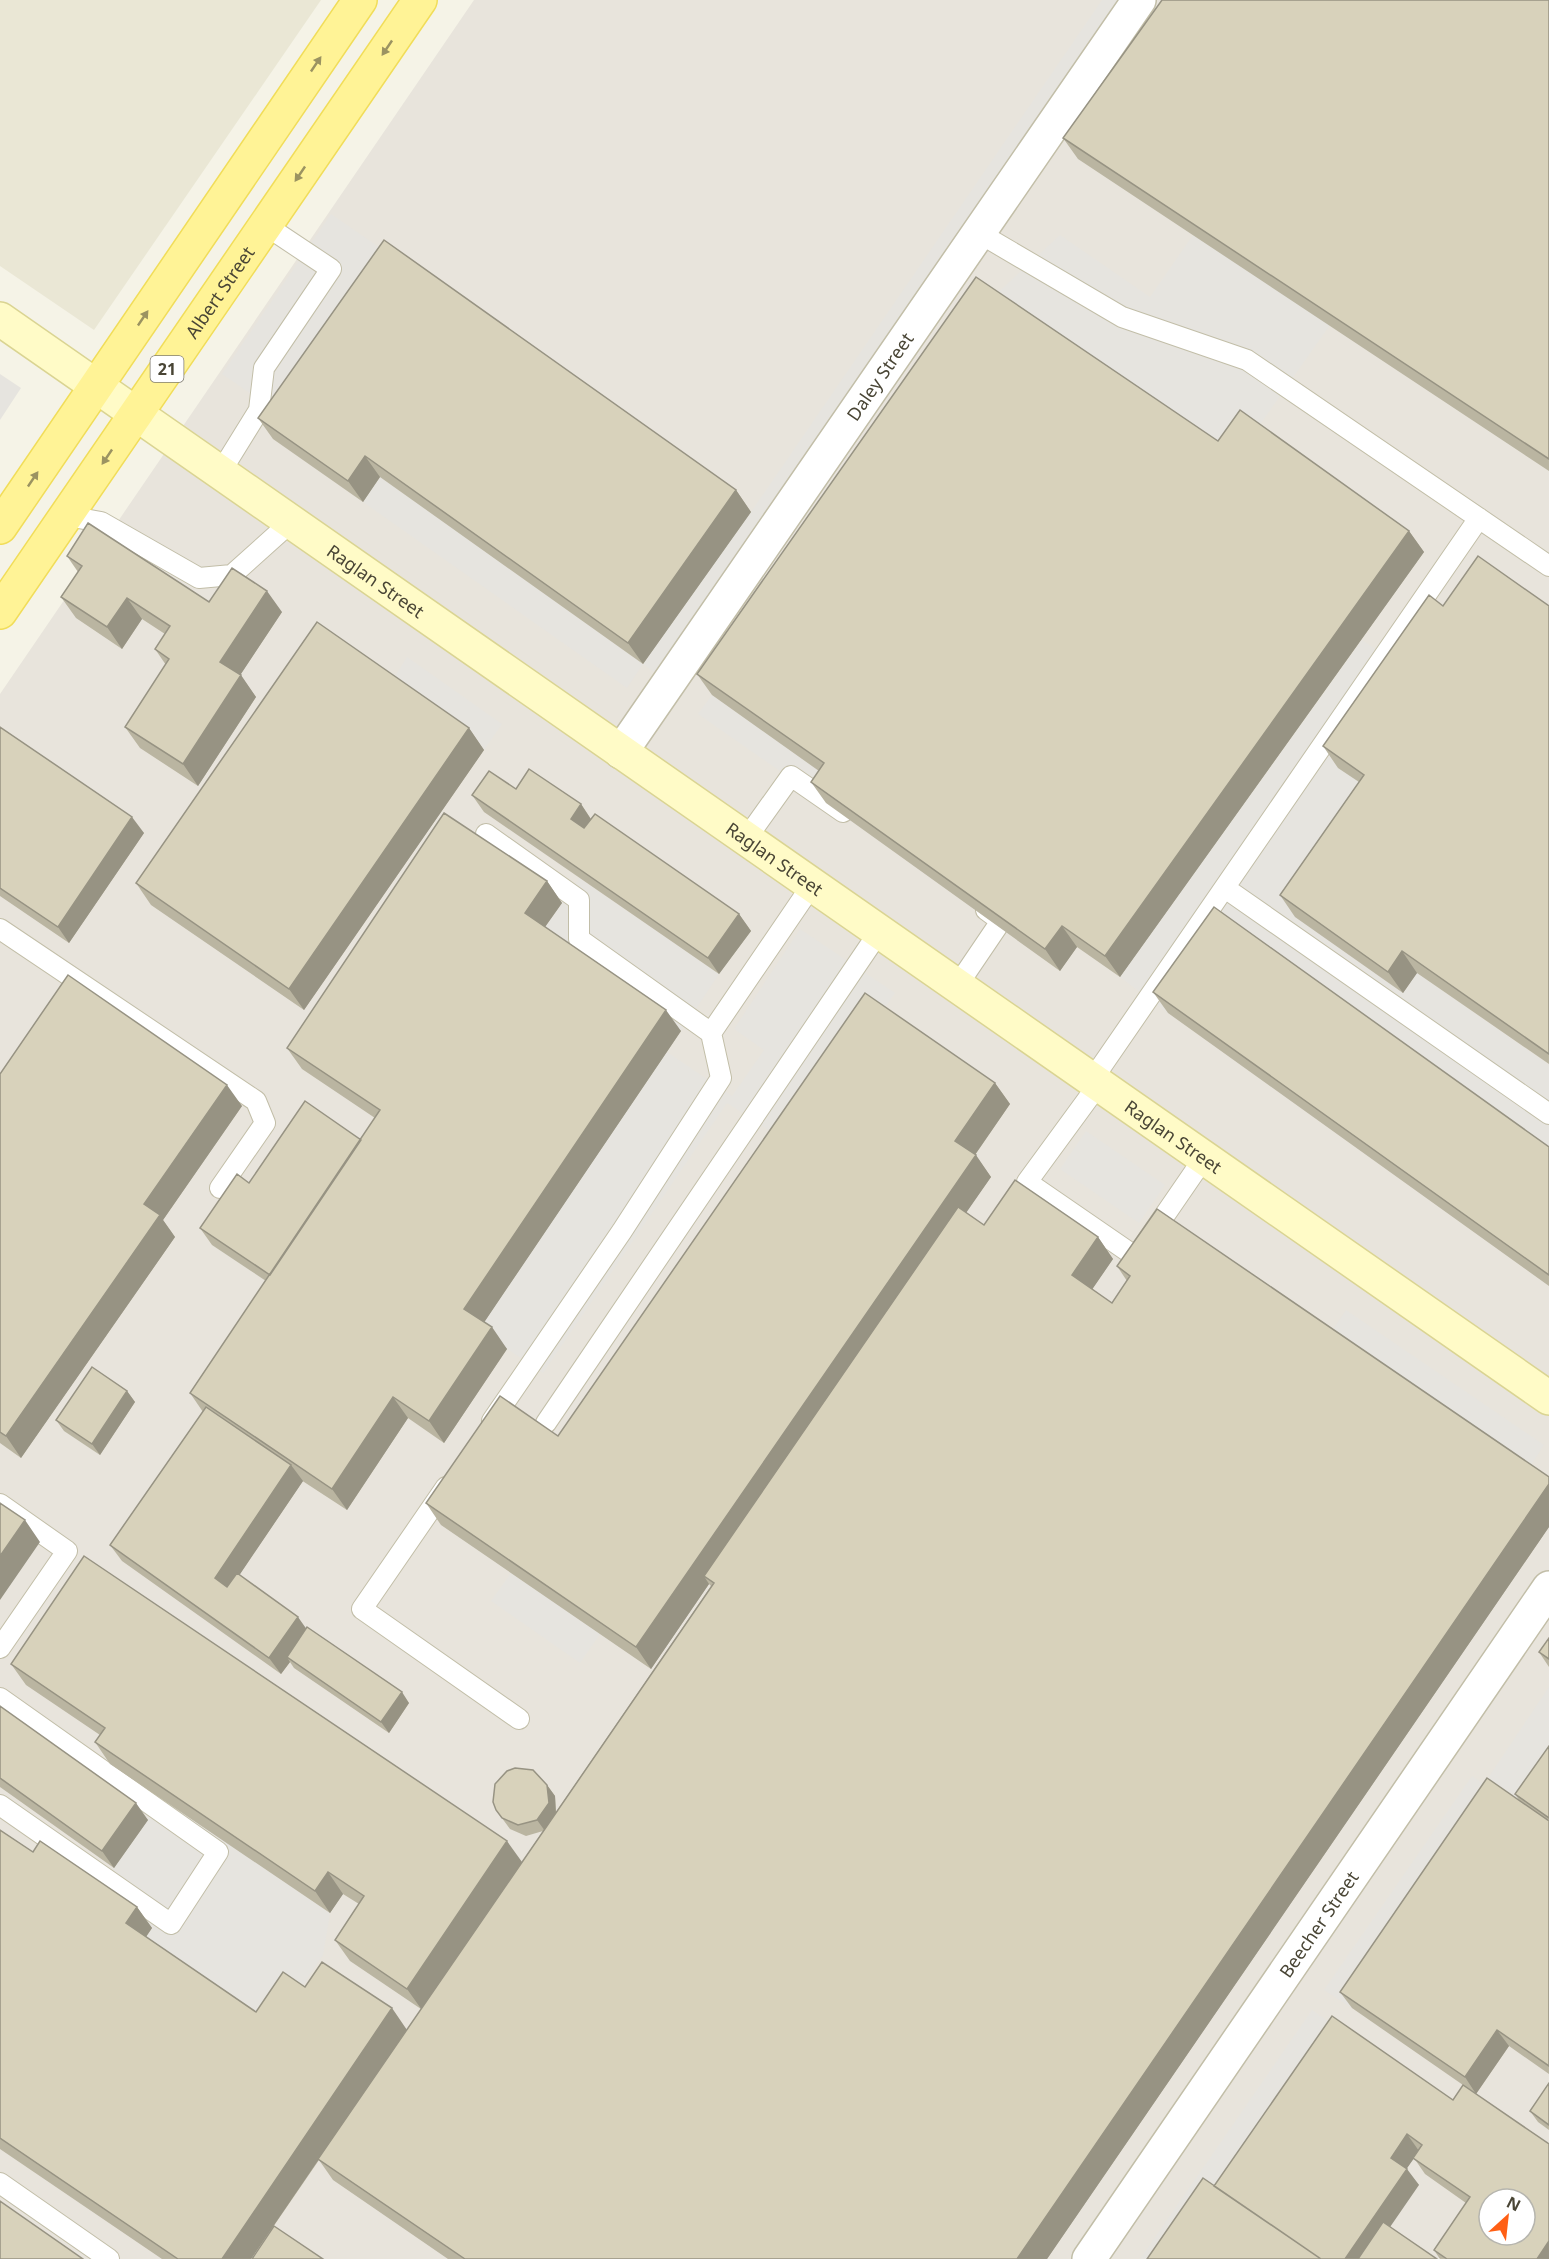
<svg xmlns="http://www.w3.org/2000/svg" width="1549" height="2259" font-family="'Noto Sans',sans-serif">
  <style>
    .residential { fill: #eae7d5 }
    .industrial { fill: #e8e4dc; fill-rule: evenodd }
    .parking { fill: #e6e4df }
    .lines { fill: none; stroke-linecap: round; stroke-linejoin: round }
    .lane-casing { stroke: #c2bea8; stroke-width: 22 }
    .street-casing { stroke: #c2bea8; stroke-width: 36 }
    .secondary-casing { stroke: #dad492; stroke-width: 36 }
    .primary-casing { stroke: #f1dd59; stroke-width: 36 }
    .lane { stroke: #fff; stroke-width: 20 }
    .street { stroke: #fff; stroke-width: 33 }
    .secondary { stroke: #fffbc7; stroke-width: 33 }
    .primary { stroke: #fff396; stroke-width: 33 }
    .wall { fill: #bab5a1 }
    .shaded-wall { fill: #979383 }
    .building { fill: #d8d2bb; stroke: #979383; stroke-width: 1.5; fill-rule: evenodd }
    .oneway { fill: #9b9361 }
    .labels { text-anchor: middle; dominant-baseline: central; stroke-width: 4.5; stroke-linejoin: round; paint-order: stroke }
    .shield { fill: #fff; stroke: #807d72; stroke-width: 1.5 }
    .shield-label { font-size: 16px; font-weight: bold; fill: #494535 }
    .street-label { font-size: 18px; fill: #494535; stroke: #fff }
  </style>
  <rect width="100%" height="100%" fill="#f5f3e7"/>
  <path class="residential" d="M 0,0 L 321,0 L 94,330 L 0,266 Z"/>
  <path class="industrial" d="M 474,0 L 1549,0 L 1549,2259 L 0,2259 L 0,694 ZM 1489,2199 L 1525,2199 L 1525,2235 L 1489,2235 Z"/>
  <path class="parking" d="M 1102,0 L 1139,0 L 668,682 L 643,664 L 627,688 L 363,502 L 380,477 L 643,664 L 751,512 Z
    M 331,214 L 399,261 L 288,419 L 222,374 Z
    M 1060,235 L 1150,297 L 1193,235 L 1330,325 L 1233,463 L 991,299 Z
    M 0,374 L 21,388 L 0,420 Z
    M 1362,640 L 1407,670 L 1379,796 L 1403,993 L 1417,973 L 1549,1065 L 1549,1158 L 1168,1013 L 1120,977 Z
    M 407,657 L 502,724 L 484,750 L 390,684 Z
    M 712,695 L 839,785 L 826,803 L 698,714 Z
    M 579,878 L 719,974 L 681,1031 L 540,934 Z
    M 800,929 L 895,993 L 790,1144 L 727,1103 L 543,1373 L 479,1330 L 667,1052 L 732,1096 L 764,1050 L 734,1029 Z
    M 1086,1131 L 1165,1185 L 1139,1223 L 1060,1169 Z
    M 1346,1310 L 1544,1445 L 1526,1473 L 1328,1337 Z
    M 511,1573 L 600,1634 L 580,1663 L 491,1601 Z
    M 1549,1687 L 1549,1789 L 1461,1847 L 1352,2008 L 1324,1990 L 1472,1776 L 1484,1784 Z
    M 162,1799 L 330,1913 L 323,1955 L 271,2033 L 141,1944 L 152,1928 L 97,1891 Z
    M 1312,2010 L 1344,2032 L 1177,2259 L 1140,2259 Z"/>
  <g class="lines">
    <defs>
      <path id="lane" d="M 979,233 L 1122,317 L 1247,360 L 1549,566
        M 220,473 L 259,410 L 264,368 L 331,269 L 265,225
        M 67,516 L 101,522 L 199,578 L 232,575 L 291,522
        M 486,834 L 579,900 L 579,939 L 711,1033 L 812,885
        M 746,839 L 791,776 L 843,812
        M 1225,888 L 1549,1114
        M 0,929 L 256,1101 L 265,1123 L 220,1188
        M 957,986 L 1001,921 L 986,910
        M 1092,1080 L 1479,518
        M 1098,1085 L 1027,1182 L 1136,1257 L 1204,1158
        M 492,1421 L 622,1231 L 721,1078 L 711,1033
        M 546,1423 L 879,932
        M 446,1487 L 362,1609 L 519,1719
        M 0,1504 L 67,1551 L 0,1648
        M 0,1698 L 218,1852 L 171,1924 L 0,1805
        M 0,2183 L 109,2259"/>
      <g id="street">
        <path id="s1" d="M 621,752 L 1139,0"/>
        <path id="s2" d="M 1089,2259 L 1549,1588"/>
      </g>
      <g id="secondary">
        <path id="s3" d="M 0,319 L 1549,1398"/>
      </g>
      <g id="primary">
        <path d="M 0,527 L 360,0"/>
        <path id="s4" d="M 0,612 L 420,0"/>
      </g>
    </defs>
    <use href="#lane" class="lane-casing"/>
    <use href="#street" class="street-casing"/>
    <use href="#secondary" class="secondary-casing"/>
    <use href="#primary" class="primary-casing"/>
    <use href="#lane" class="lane"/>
    <use href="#street" class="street"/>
    <use href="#secondary" class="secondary"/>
    <use href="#primary" class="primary"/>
  </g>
  <path class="wall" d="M 1549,0 L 1549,471 L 1078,159 L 1063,138 Z
    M 258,418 L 736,490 L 751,512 L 643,664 L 380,477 L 363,502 L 273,439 Z
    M 1218,441 L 1409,531 L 1424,552 L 1120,977 L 1077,947 L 1060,971 L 826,803 L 811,782 L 819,771 L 712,695 L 697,674 Z
    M 67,556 L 209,602 L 282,612 L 240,675 L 256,697 L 198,786 L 140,748 L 125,727 L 166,665 L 155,649 L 165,634 L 142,619 L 122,649 L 76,618 L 61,597 L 78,572 Z
    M 1443,606 L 1549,606 L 1549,1064 L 1417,973 L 1403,993 L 1295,917 L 1280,895 L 1359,782 L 1338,768 L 1323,746 Z
    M 0,727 L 144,833 L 69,943 L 0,896 Z
    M 469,728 L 484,750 L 304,1010 L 151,905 L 136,883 Z
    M 516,789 L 581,804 L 591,819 L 739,914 L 751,931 L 719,974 L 484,812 L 472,795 Z
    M 547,881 L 562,903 L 545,927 L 681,1031 L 484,1322 L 507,1349 L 444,1443 L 408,1418 L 347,1510 L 301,1480 L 303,1481 L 239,1575 L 306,1629 L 409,1703 L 389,1733 L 294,1668 L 290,1662 L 281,1674 L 122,1561 L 110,1545 L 203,1412 L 190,1393 L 266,1281 L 212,1245 L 200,1228 L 361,1140 L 375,1118 L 302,1069 L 287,1048 Z
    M 1153,992 L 1549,1147 L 1549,1286 L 1168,1013 Z
    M 0,1074 L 242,1106 L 163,1220 L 175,1237 L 21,1458 L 0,1443 Z
    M 995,1083 L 1010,1104 L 975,1155 L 991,1177 L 966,1212 L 984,1225 L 1098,1237 L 1113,1259 L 1092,1289 L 1112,1303 L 1127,1281 L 1117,1266 L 1549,1484 L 1549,1527 L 1047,2259 L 448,2259 L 333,2180 L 319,2160 L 251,2259 L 162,2259 L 0,2149 L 0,1830 L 33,1852 L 137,1907 L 152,1928 L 146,1937 L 256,2012 L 305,1987 L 407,2030 L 421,2009 L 350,1961 L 335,1940 L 359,1904 L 343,1894 L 330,1913 L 110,1764 L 95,1742 L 100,1735 L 26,1685 L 11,1664 L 522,1862 L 543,1831 L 526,1836 L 510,1829 L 496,1810 L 547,1785 L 555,1796 L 556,1812 L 711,1586 L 709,1584 L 651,1669 L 441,1525 L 426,1503 L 558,1436 Z
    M 127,1391 L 135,1402 L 100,1455 L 64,1431 L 56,1420 Z
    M 1549,1638 L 1549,1667 L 1539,1652 Z
    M 0,1706 L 148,1820 L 114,1868 L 0,1787 Z
    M 1549,1746 L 1549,2074 L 1509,2046 L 1476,2094 L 1352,2008 L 1340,1992 L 1519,1800 L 1515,1794 Z
    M 1549,2083 L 1549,2130 L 1538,2122 L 1530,2111 Z
    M 1453,2100 L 1549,2259 L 1440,2259 L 1434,2250 L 1466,2203 L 1425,2174 L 1414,2158 L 1406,2169 L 1419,2185 L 1214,2186 Z"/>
  <path class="shaded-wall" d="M 365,456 L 380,477 L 363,502 L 348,481 Z
    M 736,490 L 751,512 L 643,664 L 628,643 Z
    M 1409,531 L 1424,552 L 1120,977 L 1105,956 Z
    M 267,591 L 282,612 L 235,683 L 220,662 Z
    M 127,598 L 142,619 L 122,649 L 107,627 Z
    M 241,675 L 256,697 L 198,786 L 183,764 Z
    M 469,728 L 484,750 L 304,1010 L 289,989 Z
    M 581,804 L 592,821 L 582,836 L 571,819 Z
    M 132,817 L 144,833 L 69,943 L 58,927 Z
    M 547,881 L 562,903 L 540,934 L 525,913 Z
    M 739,914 L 751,931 L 719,974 L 708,958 Z
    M 1062,926 L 1077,947 L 1060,971 L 1045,949 Z
    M 1402,951 L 1417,973 L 1403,993 L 1388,972 Z
    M 666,1010 L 681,1031 L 479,1330 L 464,1309 Z
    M 995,1083 L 1010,1104 L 970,1162 L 955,1141 Z
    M 227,1085 L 242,1106 L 163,1220 L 175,1237 L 21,1458 L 6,1436 L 144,1204 Z
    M 976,1155 L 991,1177 L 711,1581 L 704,1576 L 709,1584 L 651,1669 L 636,1647 Z
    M 1098,1237 L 1113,1259 L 1087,1297 L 1072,1275 Z
    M 492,1327 L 507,1349 L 444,1443 L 429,1421 Z
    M 127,1391 L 135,1402 L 100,1455 L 92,1444 Z
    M 393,1397 L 408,1418 L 347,1510 L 332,1489 Z
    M 291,1465 L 303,1481 L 226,1595 L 215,1578 Z
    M 1549,1484 L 1549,1527 L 1047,2259 L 1017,2259 Z
    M 25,1520 L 40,1542 L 0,1600 L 0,1556 Z
    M 298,1617 L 310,1634 L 287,1657 L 290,1662 L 281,1674 L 269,1658 Z
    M 402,1692 L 409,1703 L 389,1733 L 381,1722 Z
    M 547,1785 L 555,1796 L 556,1815 L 545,1831 L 537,1820 Z
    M 136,1803 L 148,1820 L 114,1868 L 102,1851 Z
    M 507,1841 L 522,1862 L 422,2010 L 407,1989 Z
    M 328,1872 L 343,1894 L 330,1913 L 315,1891 Z
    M 137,1907 L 152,1928 L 141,1944 L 126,1923 Z
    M 392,2008 L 407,2030 L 251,2259 L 222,2259 Z
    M 1497,2030 L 1509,2046 L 1476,2094 L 1465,2077 Z
    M 1407,2134 L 1419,2151 L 1403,2174 L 1391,2158 Z
    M 1407,2169 L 1419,2185 L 1368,2259 L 1345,2259 Z
    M 1549,2241 L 1549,2259 L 1537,2259 Z"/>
  <path class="building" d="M 1162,0 L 1549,0 L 1549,459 L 1063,138 Z
    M 384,240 L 736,490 L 628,643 L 365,456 L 348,481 L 258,418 Z
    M 976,277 L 1218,441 L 1240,410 L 1409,531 L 1105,956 L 1062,926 L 1045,949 L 811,782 L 824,763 L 697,674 Z
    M 88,523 L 209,602 L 232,568 L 267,591 L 220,662 L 241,675 L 183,764 L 125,727 L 169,659 L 155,649 L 170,626 L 127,598 L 107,627 L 61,597 L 82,566 L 67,556 Z
    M 1478,556 L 1549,606 L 1549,1054 L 1402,951 L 1388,972 L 1280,895 L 1364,775 L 1323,746 L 1429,595 L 1443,606 Z
    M 317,622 L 469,728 L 289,989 L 136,883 Z
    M 0,727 L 132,817 L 58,927 L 0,888 Z
    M 529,769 L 581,804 L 571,819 L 584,828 L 595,814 L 739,914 L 708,958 L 472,795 L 489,771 L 516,789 Z
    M 444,813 L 547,881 L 525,913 L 666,1010 L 464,1309 L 492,1327 L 429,1421 L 393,1397 L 332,1489 L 190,1393 L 380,1110 L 287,1048 Z
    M 1214,907 L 1549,1147 L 1549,1275 L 1153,992 Z
    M 68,975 L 227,1085 L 144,1204 L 160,1215 L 6,1436 L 0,1432 L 0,1074 Z
    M 865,993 L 995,1083 L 955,1141 L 976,1155 L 636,1647 L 426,1503 L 500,1396 L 558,1436 Z
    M 305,1101 L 361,1140 L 270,1275 L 200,1228 L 237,1174 L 249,1183 Z
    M 1015,1180 L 1098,1237 L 1072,1275 L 1112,1303 L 1130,1276 L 1117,1266 L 1157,1209 L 1549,1477 L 1549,1484 L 1017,2259 L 465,2259 L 318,2159 L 714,1583 L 704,1576 L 958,1207 L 984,1225 Z
    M 92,1367 L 127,1391 L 92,1444 L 56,1420 Z
    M 206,1407 L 291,1465 L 215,1578 L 227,1587 L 237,1573 L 298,1617 L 269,1658 L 110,1545 Z
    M 0,1503 L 25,1520 L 0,1556 Z
    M 84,1556 L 507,1841 L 407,1989 L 335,1940 L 364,1896 L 328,1872 L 315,1891 L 95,1742 L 105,1728 L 11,1664 Z
    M 307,1627 L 402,1692 L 381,1722 L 287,1657 Z
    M 1549,1638 L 1549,1659 L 1539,1652 Z
    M 0,1706 L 136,1803 L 102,1851 L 0,1778 Z
    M 1549,1746 L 1549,1818 L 1515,1794 Z
    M 515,1768 L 533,1770 L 547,1785 L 549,1803 L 537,1820 L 518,1825 L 502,1818 L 496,1810 L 493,1802 L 495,1784 L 507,1771 Z
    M 1487,1778 L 1549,1821 L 1549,2066 L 1497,2030 L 1465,2077 L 1340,1992 Z
    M 0,1830 L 33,1852 L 40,1841 L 137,1907 L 126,1923 L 256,2012 L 283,1972 L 305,1987 L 322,1962 L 392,2008 L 222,2259 L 178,2259 L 0,2138 Z
    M 1332,2016 L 1453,2100 L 1463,2085 L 1549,2144 L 1549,2241 L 1537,2259 L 1447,2259 L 1434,2250 L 1470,2197 L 1413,2158 L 1422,2145 L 1407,2134 L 1391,2158 L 1407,2169 L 1345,2259 L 1321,2259 L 1214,2186 ZM 1489,2199 L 1525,2199 L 1525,2235 L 1489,2235 Z
    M 1549,2083 L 1549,2125 L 1530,2111 Z
    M 1203,2178 L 1321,2259 L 1147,2259 Z
    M 0,2201 L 83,2259 L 0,2259 Z
    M 1383,2222 L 1437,2259 L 1358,2259 Z
    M 274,2226 L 323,2259 L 252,2259 Z"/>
  <defs><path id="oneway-solid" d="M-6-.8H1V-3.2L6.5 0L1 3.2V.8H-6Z" transform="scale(1.5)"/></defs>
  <g class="oneway">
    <use href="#oneway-solid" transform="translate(387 48) rotate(124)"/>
    <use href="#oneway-solid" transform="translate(316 64) rotate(-56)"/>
    <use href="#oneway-solid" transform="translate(300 174) rotate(124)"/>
    <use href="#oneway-solid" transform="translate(143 318) rotate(-56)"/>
    <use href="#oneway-solid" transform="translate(107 457) rotate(124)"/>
    <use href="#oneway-solid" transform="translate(33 479) rotate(-56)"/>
  </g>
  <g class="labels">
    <rect class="shield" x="150.5" y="356" width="33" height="26" rx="4.5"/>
    <g class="shield-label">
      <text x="167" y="369">21</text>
    </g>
    <g class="street-label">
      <text stroke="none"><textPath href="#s4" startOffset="388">Albert Street</textPath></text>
      <text stroke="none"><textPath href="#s1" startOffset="456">Daley Street</textPath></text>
      <text stroke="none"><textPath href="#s3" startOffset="458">Raglan Street</textPath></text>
      <text stroke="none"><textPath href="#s3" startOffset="944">Raglan Street</textPath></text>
      <text stroke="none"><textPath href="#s3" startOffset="1430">Raglan Street</textPath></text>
      <text stroke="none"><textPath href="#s2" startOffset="406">Beecher Street</textPath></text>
    </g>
  </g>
  <g transform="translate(1507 2217) rotate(27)"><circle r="28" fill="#ffffff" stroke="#b6b5ae" stroke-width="1.5"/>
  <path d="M0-4.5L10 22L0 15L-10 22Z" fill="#ff5f14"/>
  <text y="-9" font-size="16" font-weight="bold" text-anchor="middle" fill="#494535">N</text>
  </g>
</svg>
